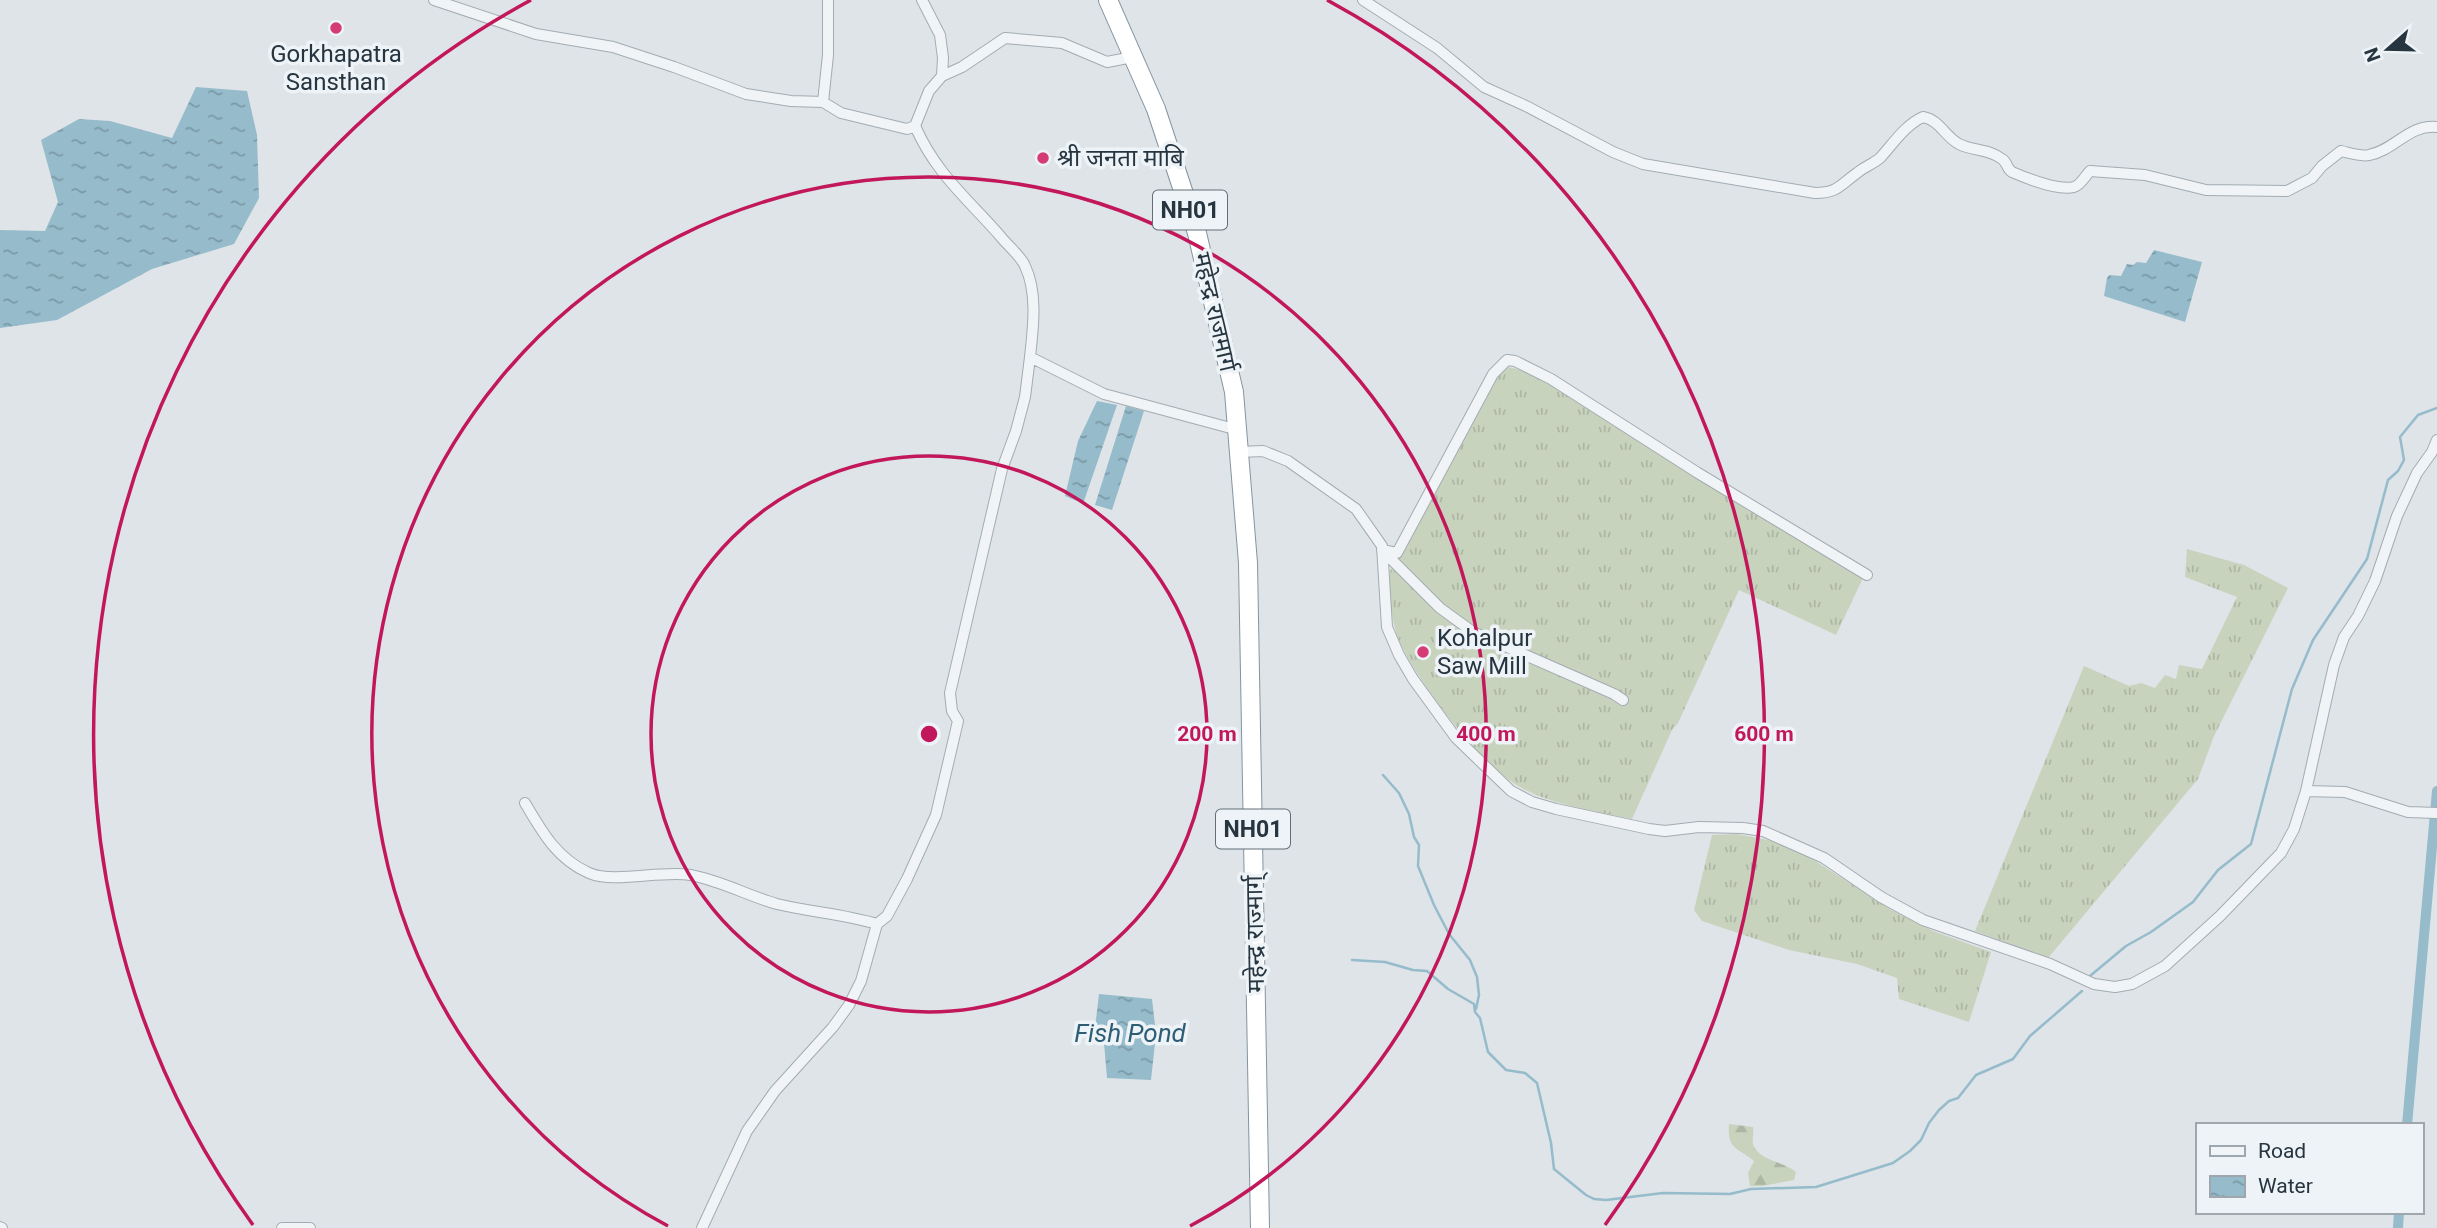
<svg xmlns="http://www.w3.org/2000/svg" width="2437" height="1228" font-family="Roboto,'Noto Sans Devanagari',sans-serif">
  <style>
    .grass { fill: url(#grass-tufts) }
    .forest { fill: url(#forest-firs) }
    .water { fill: url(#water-ripples) }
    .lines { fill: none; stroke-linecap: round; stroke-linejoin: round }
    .stream { stroke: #96bbcb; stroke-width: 2.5 }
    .canal { stroke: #96bbcb; stroke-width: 10 }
    .street-casing { stroke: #a3acb2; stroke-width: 12 }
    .highway-casing { stroke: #8495a0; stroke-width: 20 }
    .street { stroke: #f1f4f6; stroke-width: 10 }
    .highway { stroke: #fff; stroke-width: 18 }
    .ring { fill: none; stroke: #c2185b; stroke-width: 3.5 }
    .poi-dot { fill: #d53b74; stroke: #edf3f6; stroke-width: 2.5 }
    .labels { text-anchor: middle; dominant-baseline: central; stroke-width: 7; stroke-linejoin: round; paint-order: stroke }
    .shield { fill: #edf3f6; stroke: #626e77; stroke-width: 2 }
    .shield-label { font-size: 23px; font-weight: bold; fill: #263540 }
    .poi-label { font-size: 24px; fill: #263540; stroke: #edf3f6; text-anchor: start }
    .street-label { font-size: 24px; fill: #263540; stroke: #edf3f6 }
    .water-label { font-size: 26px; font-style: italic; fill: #2e5e76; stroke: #edf3f6 }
    .centre { fill: #c2185b; stroke: #edf3f6; stroke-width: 3.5 }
    .ring-label { font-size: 21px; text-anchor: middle; font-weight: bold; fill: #c2185b; stroke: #edf3f6; stroke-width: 7; stroke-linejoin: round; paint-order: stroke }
  </style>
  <defs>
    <pattern id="grass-tufts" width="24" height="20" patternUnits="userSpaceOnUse" patternTransform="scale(1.75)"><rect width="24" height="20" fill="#c8d3be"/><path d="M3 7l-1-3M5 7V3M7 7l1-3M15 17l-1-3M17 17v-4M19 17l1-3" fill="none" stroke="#acb6a4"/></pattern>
    <pattern id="forest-firs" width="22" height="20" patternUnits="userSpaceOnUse" patternTransform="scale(1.75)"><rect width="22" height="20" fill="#c8d3be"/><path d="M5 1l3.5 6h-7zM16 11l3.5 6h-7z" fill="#acb6a4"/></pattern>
    <pattern id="water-ripples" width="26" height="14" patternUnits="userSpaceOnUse" patternTransform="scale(1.75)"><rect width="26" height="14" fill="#96bbcb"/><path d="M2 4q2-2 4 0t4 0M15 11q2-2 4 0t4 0" fill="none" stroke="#7a99a6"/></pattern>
  </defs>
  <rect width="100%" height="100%" fill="#dee4e8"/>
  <path class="grass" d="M 1504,367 C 1527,368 1550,385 1570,395 L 1863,578 L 1836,635 L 1739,590 L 1678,723 L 1672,730 L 1632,819 C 1598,812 1550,804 1520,787 C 1482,767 1416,680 1399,640 C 1392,624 1388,590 1390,572 C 1391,566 1398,559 1401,554 L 1494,379 Z
    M 2187,549 L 2244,565 L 2288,588 L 2214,736 L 2198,779 L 2048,958 L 1975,931 L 2084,666 L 2129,686 L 2141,683 L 2155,688 L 2165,675 L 2176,679 L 2179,665 L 2202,669 L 2237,597 L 2185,577 Z
    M 1737,834 L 1773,841 L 1806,855 L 1890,909 L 1933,931 L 1991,952 L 1969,1022 L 1899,999 L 1897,978 L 1857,964 L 1789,950 L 1702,921 L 1694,910 L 1712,835 Z"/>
  <path class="forest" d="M 1729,1124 L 1753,1127 C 1754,1132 1752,1139 1753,1144 C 1757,1160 1785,1162 1796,1172 L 1794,1180 L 1762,1186 L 1750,1186 L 1748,1173 L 1754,1161 C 1737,1147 1727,1150 1729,1124 Z"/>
  <path class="water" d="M 196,87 L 247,91 L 257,135 L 259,198 L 234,244 L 152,269 L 57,320 L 0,328 L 0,230 L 45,231 L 58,202 L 41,140 L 79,119 L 110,121 L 172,138 Z
    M 2154,250 L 2202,262 L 2185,322 L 2104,296 L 2107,278 L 2109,275 L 2121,276 L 2127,264 L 2133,265 L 2137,262 L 2146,263 Z
    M 1097,401 L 1117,405 L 1084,501 L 1077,501 L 1065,496 L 1078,441 Z
    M 1126,406 L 1144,411 L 1112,510 L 1095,505 Z
    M 1099,994 L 1152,999 L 1156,1034 L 1151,1080 L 1107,1078 L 1103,1031 L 1095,1028 Z"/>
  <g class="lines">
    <path class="stream" d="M 1383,775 L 1399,793 L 1409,814 L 1414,837 L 1419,845 L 1418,866 L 1434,905 L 1449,934 L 1470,960 L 1477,977 L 1479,995 L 1476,1009
      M 1352,960 L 1385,962 L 1413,970 L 1427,971 L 1448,989 L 1474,1004 L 1475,1012 L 1480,1018 L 1488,1052 L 1506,1070 L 1525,1073 L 1537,1083 L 1551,1143 L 1554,1169 L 1586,1195 L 1594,1199 L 1606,1200 L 1663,1193 L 1730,1194 L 1751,1189 L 1816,1187 L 1893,1163 L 1910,1151 L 1921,1140 L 1929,1123 L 1939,1110 L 1949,1101 L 1958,1098 L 1976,1075 L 2013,1059 L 2030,1036 L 2082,991
      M 2090,976 L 2126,946 L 2151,932 L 2193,902 L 2218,870 L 2251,844 L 2292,689 L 2313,640 L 2367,559 L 2388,480 L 2398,471 L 2404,460 L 2400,437 L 2418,415 L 2437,408"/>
    <path class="canal" d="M 2407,1125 L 2437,791
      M 2398,1228 L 2399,1212"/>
    <defs>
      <path id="street" d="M 434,0 L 536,34 L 613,47 L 674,67 L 746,94 L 791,101 L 823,102 L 841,113 L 907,129 L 915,126 L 929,91 L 942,76 L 943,58 L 940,35 L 922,0
        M 1363,0 L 1437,48 L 1484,87 L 1526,106 L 1613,152 L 1643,164 L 1815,193 C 1838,193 1840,185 1857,173 C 1864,167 1873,164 1880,158 C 1893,144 1905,125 1923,117 C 1940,120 1945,137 1959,144 C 1972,151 1990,149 2002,159 C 2008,163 2006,168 2012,172 C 2026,178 2059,191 2074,187 C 2081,185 2085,176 2090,171 L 2145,175 L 2206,190 L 2287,191 L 2312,178 L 2322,166 L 2341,151 C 2350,153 2361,157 2369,155 C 2395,150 2409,124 2437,127
        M 942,76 L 962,67 L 1005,38 L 1062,43 L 1107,62 L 1133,57
        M 823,102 L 828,55 L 828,0
        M 915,126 C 936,174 968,199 1001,237 C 1008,246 1021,256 1025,266 C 1038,293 1033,329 1030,357 L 1104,394 L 1238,430
        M 1239,452 L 1263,451 L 1288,461 L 1356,509 L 1382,546 L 1387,627 L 1399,655 L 1413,679 L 1456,738 L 1511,791 L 1532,802 L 1556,809 L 1649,829 L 1665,831 L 1699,827 L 1743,828 L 1763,831 L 1824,858 L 1881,897 L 1923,920 L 2050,964 L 2094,984 L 2115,987 L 2132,984 L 2165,966 L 2220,916 L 2281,853 L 2294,829 L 2306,791 L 2334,665 L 2344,637 L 2358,616 L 2375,581 L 2397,516 L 2417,473 L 2432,452 L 2437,440
        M 1382,550 L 1397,553 L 1493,374 L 1507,360 L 1515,361 L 1551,379 L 1698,473 L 1867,575
        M 1382,550 L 1440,608 L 1473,632 L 1614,694 L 1623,700
        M 2306,791 L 2345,792 L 2408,812 L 2437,813
        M 525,803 C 542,832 557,859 589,873 C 614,884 661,870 690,875 C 720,880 748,896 777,904 C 810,912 844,914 877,924
        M 0,1227 L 2,1228
        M 282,1228 L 310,1228
        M 702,1228 L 747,1131 L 775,1091 L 833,1027 L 849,1005 L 861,981 L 877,924 L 887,916 L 907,879 L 936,815 L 958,721 L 952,711 L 950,693 L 1002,469 L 1016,431 L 1025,397 L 1030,357"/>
      <path id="highway" d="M 1108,0 L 1156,109 L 1197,233 L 1234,392 L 1248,563 L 1260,1228"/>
    </defs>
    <use href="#street" class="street-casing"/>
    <use href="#highway" class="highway-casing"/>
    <use href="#street" class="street"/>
    <use href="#highway" class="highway"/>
  </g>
  <g class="ring">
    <circle cx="929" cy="734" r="278"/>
    <path d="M668 1226A557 557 0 1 1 1190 1226"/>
    <path d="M253 1225A835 835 0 0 1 531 0M1327 0A835 835 0 0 1 1605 1225"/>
  </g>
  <g class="poi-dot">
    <circle cx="336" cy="28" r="7"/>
    <circle cx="1043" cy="158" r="7"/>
    <circle cx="1423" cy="652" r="7"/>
  </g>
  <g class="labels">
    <g class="shield">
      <rect x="1153" y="190.5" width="74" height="39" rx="5"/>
      <rect x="1216" y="809.5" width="74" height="39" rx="5"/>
    </g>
    <g class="shield-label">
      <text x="1190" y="210">NH01</text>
      <text x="1253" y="829">NH01</text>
    </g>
    <g class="poi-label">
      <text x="336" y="54" text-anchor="middle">Gorkhapatra<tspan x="336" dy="28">Sansthan</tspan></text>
      <text x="1057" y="158">श्री जनता माबि</text>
      <text x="1437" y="638">Kohalpur<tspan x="1437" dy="28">Saw Mill</tspan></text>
    </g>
    <g class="street-label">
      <text transform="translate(1215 312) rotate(77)">महेन्द्र राजमार्ग</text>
      <text transform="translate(1255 934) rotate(-91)">महेन्द्र राज्मार्ग्</text>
    </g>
    <g class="water-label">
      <text x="1130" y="1033">Fish Pond</text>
    </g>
  </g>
  <circle cx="929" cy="734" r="10" class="centre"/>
  <g class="ring-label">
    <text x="1207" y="741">200 m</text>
    <text x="1486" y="741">400 m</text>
    <text x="1764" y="741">600 m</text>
  </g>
  <rect x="2196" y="1123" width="228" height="91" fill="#edf3f6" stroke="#9da7ad" stroke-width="2"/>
  <rect x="2210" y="1146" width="35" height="10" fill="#f1f4f6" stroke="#9da7ad" stroke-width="2"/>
  <text x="2258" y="1158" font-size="21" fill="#263540">Road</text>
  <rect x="2210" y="1176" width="35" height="21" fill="url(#water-ripples)" stroke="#9da7ad" stroke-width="2"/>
  <text x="2258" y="1193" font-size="21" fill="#263540">Water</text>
  <g transform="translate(2388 49) rotate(250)" stroke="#edf3f6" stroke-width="5" paint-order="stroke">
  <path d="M0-5L12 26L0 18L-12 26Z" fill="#263540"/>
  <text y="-10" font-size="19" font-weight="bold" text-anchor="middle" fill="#263540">N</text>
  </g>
</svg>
